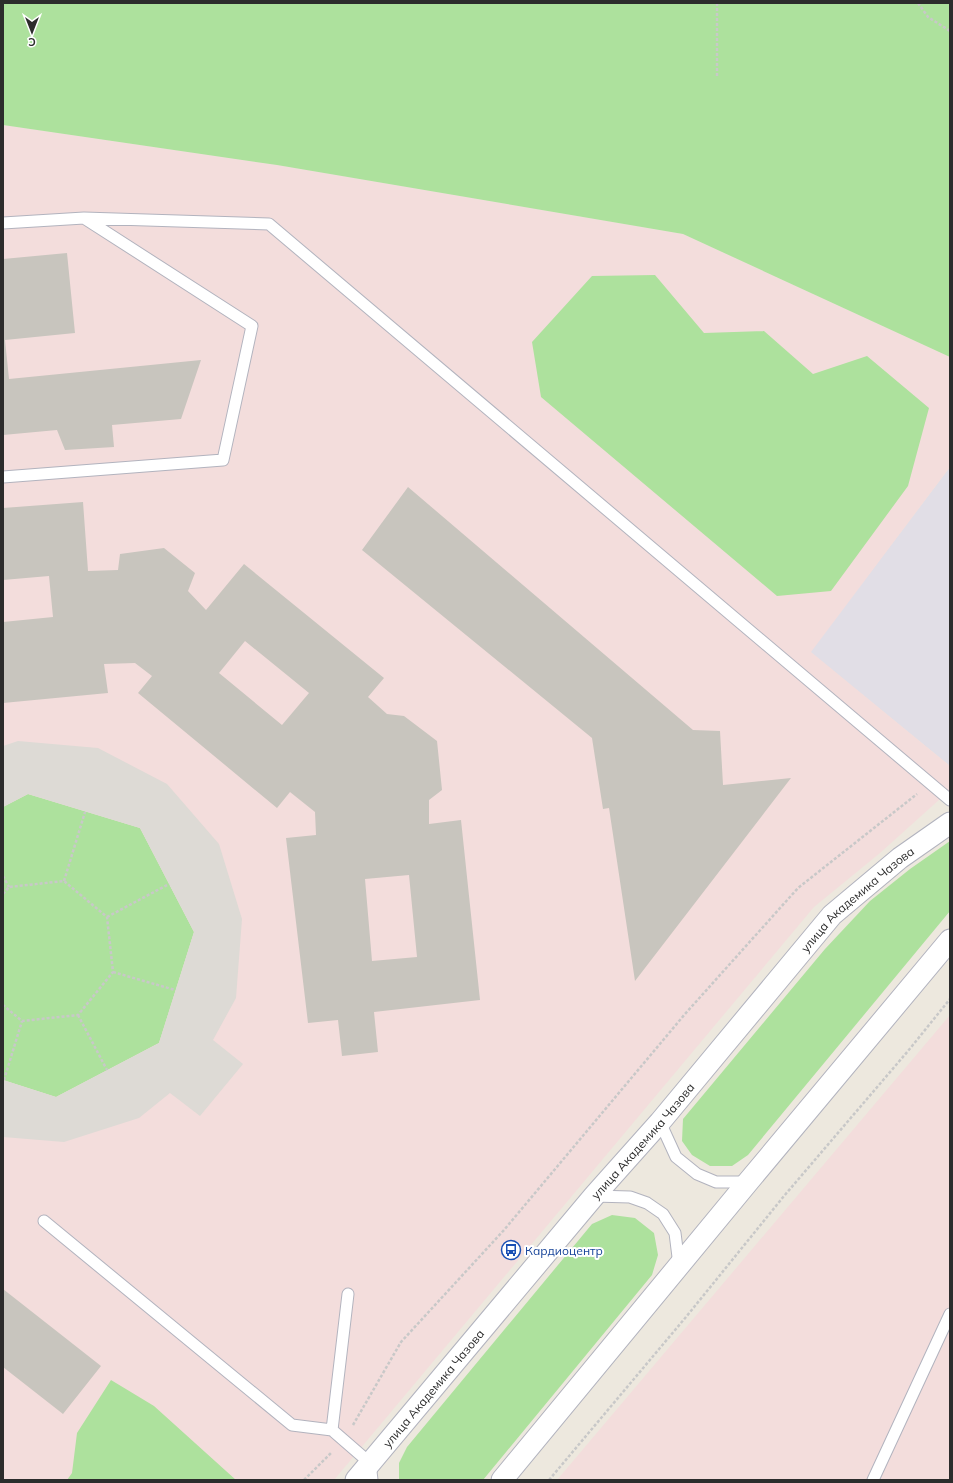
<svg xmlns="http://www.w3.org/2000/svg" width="953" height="1483" font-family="Mulish,sans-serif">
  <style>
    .industrial { fill: #e1dee6 }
    .medical { fill: #f3dddc }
    .green { fill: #ade19d }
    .plaza { fill: #dddad5 }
    .building { fill: #c8c5be; fill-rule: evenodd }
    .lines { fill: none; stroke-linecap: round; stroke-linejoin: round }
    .lane-casing { stroke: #b2b3be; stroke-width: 13 }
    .street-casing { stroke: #b2b3be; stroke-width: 23 }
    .path { stroke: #c8c8c8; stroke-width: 2.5; stroke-dasharray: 3 2; stroke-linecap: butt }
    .lane { stroke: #fff; stroke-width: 11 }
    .street { stroke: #fff; stroke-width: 21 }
    .labels { text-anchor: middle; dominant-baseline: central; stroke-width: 4; stroke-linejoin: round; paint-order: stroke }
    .street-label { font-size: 12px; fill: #2c2c2c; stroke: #fff }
    .transit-label { font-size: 12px; fill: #164399; stroke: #fff; text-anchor: start }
  </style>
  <rect width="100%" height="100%" fill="#ede8de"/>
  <path class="industrial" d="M 950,467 L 950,766 L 810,652 Z"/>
  <path class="medical" d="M 3,125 L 277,165 L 683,234 L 950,357 L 950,467 L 811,652 L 950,766 L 950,790 L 880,853 L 814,907 L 334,1480 L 3,1480 Z
    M 950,1015 L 950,1480 L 557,1480 Z"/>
  <path class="green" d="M 3,3 L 950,3 L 950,357 L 683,234 L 277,165 L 3,125 Z
    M 655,275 L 704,333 L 764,331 L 813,374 L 867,356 L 929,408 L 908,486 L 831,591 L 777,596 L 541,397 L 532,342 L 592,276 Z
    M 28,794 L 140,828 L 194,932 L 159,1043 L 56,1097 L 3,1080 L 3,807 Z
    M 950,841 L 950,911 L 748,1155 L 732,1166 L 710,1166 L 692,1155 L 682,1141 L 683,1119 L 825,949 L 870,901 L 910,869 Z
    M 612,1215 L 635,1218 L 654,1233 L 658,1255 L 652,1275 L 483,1480 L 399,1480 L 399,1463 L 407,1447 L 592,1224 Z
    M 111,1380 L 154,1406 L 236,1480 L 67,1480 L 72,1473 L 77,1433 Z"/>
  <path class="plaza" d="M 18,741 L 98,748 L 167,784 L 219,844 L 242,919 L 236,998 L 213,1040 L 243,1064 L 200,1116 L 170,1093 L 139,1118 L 64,1142 L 3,1137 L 3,1080 L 56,1097 L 159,1043 L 194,932 L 140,828 L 28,794 L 3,807 L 3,746 Z"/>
  <path class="building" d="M 67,253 L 75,333 L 5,340 L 9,379 L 201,360 L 181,419 L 112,425 L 114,447 L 65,450 L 57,430 L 3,435 L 3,259 Z
    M 408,487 L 693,730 L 720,731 L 723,785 L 791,778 L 635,981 L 609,808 L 603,809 L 592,738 L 362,550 Z
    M 83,502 L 88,571 L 118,570 L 120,554 L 164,548 L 195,573 L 188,591 L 206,610 L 244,564 L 384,678 L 368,697 L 387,714 L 404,716 L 437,741 L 442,790 L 429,800 L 429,824 L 461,820 L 480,1000 L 374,1012 L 378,1052 L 342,1056 L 338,1020 L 308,1023 L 286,838 L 316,835 L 315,812 L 290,792 L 277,808 L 138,693 L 152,676 L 135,663 L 104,664 L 108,693 L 3,703 L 3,622 L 53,617 L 49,576 L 3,580 L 3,508 ZM 245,641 L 309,693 L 282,725 L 219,673 ZM 409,875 L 417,957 L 372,961 L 365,879 Z
    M 3,1289 L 101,1366 L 63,1414 L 3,1367 Z"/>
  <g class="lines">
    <defs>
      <path id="lane" d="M 84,218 L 269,224 L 950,800
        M 3,223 L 84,218 L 252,326 L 223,460 L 3,477
        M 660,1122 L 676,1157 L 697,1174 L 716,1182 L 748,1182
        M 594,1196 L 630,1197 L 647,1203 L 663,1214 L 675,1233 L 679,1265
        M 44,1221 L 292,1425 L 332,1430
        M 348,1294 L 332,1430 L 370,1463 L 372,1480
        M 873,1480 L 950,1314"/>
      <g id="street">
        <path id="s1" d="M 356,1480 L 594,1196 L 660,1122 L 832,915 L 900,858 L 950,823"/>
        <path d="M 502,1480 L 748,1182 L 950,940"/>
      </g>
    </defs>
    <use href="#lane" class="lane-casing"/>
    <use href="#street" class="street-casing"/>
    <path class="path" d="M 717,3 L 717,77
      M 918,3 L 928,17 L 950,31
      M 3,876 L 9,887
      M 64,881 L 85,812
      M 3,894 L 9,887 L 64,881 L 107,917 L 113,972 L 78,1015 L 22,1021 L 3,1005
      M 107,917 L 169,884
      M 113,972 L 175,990
      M 78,1015 L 107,1070
      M 4,1080 L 22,1021
      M 353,1425 L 401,1342 L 504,1230 L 685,1014 L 798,888 L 917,794
      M 304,1480 L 332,1452
      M 549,1480 L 686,1317 L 784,1196 L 908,1051 L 950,999"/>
    <use href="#lane" class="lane"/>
    <use href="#street" class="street"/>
  </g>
  <defs>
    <symbol id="bus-ring" viewBox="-11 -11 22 22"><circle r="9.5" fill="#fff" stroke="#1a4fb4" stroke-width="1.5"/><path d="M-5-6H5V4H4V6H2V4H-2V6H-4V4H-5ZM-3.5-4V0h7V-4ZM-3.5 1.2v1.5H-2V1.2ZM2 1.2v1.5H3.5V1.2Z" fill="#1a4fb4"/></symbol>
  </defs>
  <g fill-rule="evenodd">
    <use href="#bus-ring" x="500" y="1239" width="22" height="22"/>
  </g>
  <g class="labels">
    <g class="street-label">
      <text stroke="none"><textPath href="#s1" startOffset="768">улица Академика Чазова</textPath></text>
      <text stroke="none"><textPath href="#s1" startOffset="444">улица Академика Чазова</textPath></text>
      <text stroke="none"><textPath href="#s1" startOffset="120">улица Академика Чазова</textPath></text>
    </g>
    <g class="transit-label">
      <text x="525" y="1250">Кардиоцентр</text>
    </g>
  </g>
  <rect width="953" height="1483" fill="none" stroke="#2c2c2c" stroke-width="8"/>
  <g transform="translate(32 32) rotate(180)" stroke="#ffffff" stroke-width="3" paint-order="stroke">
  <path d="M0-3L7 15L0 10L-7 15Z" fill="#2c2c2c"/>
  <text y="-6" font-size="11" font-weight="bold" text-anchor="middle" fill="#2c2c2c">С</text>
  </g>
</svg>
